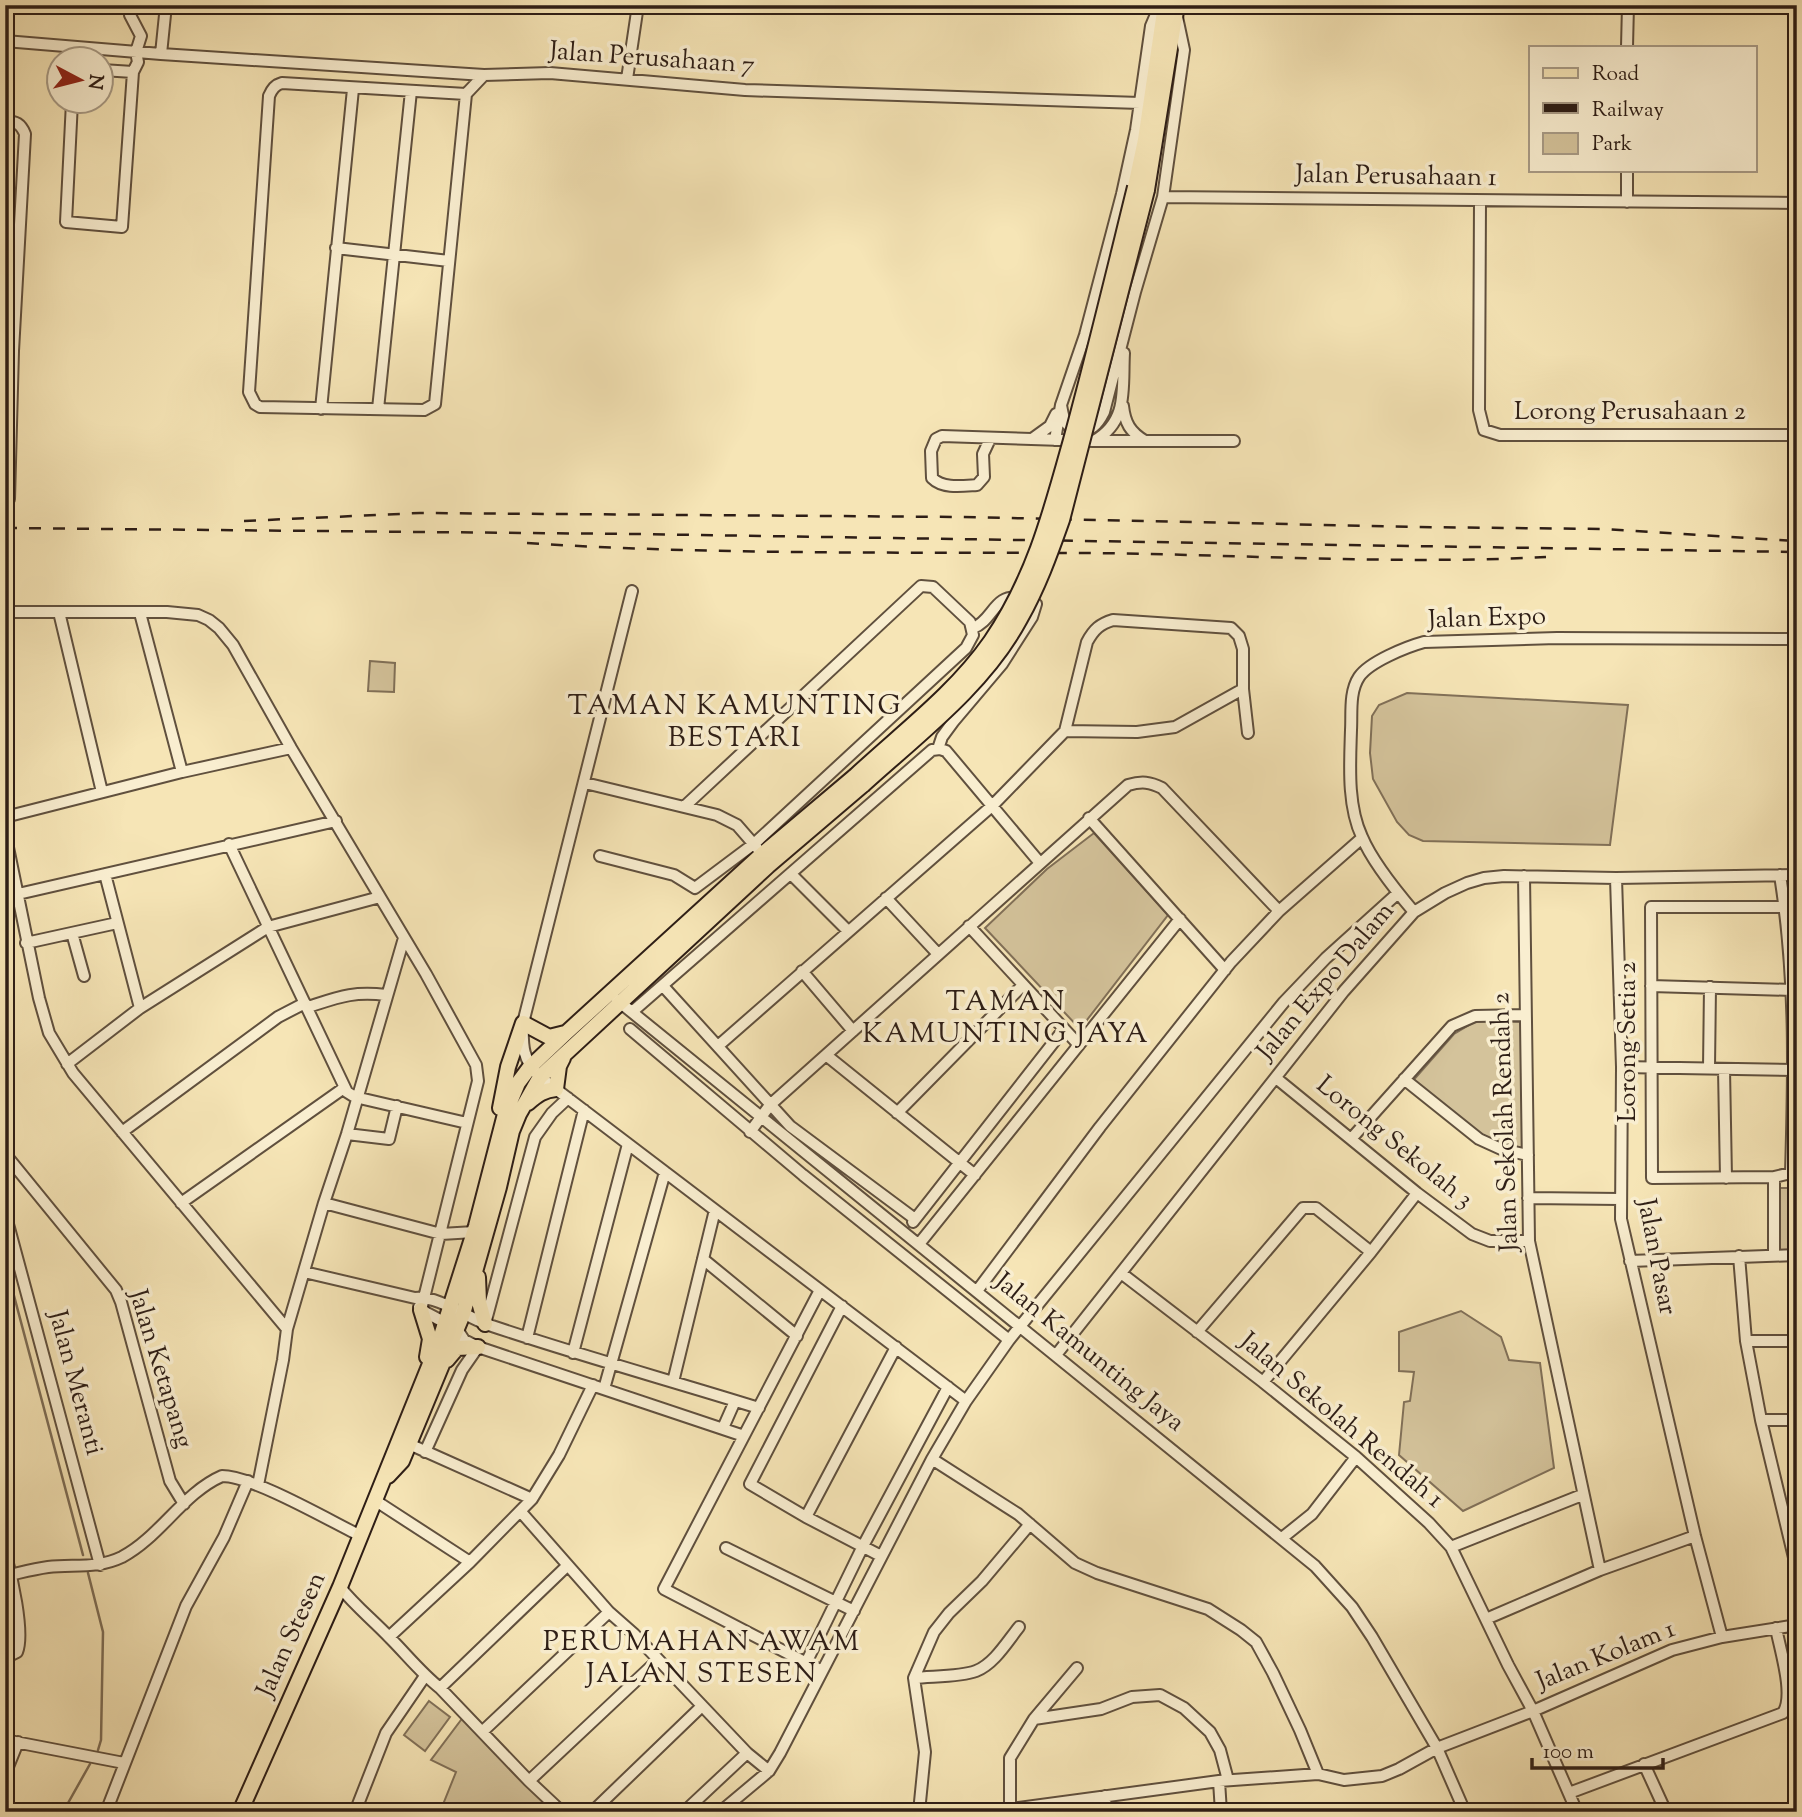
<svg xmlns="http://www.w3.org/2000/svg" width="1802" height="1817" font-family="'Sorts Mill Goudy',serif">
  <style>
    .green { fill: #d4c39b; stroke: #817058; stroke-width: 2 }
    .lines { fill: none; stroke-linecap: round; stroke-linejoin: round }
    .stream { stroke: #7d6d56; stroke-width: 2.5 }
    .minor-casing { stroke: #60503e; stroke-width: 14 }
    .major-casing { stroke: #2e1e16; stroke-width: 18 }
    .minor { stroke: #f9eed0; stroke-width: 10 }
    .major { stroke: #f6e5b6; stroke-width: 14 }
    .rail { stroke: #2e1e16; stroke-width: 2.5; stroke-dasharray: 12 12; stroke-linecap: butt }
    .major-bridge-casing { stroke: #2e1e16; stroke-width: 18; stroke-linecap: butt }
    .major-bridge { stroke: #f6e5b6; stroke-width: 14 }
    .labels { text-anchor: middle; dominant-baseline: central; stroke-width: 7; stroke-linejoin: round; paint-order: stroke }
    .street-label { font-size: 26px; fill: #2e1e16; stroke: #f9eed0 }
    .neighbourhood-label { font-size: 28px; letter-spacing: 2px; fill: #2e1e16; stroke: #f9eed0 }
  </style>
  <rect width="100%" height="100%" fill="#f6e5b6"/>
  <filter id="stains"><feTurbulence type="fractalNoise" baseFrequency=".00286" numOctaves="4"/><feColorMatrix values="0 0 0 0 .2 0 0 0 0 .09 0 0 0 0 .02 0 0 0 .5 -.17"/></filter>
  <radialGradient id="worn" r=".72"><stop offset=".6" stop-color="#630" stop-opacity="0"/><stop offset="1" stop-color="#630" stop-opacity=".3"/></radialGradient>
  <path class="green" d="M 370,661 L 395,663 L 394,692 L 368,691 Z
    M 1407,693 L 1628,705 L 1610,845 L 1423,841 L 1409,835 L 1397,822 L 1373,779 L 1370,753 L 1372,716 L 1379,705 Z
    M 1094,833 L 1168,915 L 1080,1029 L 985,928 L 1047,869 Z
    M 1476,1021 L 1523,1022 L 1523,1148 C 1480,1144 1444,1108 1410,1084 L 1454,1034 Z
    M 1778,1188 L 1797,1188 L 1797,1250 L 1778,1250 Z
    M 1461,1311 L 1501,1337 L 1509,1360 L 1540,1363 L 1554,1468 L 1463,1511 L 1399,1455 L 1404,1402 L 1410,1401 L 1414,1372 L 1399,1371 L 1399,1332 Z
    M 429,1701 L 450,1717 L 425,1751 L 404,1735 Z
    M 467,1712 L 563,1812 L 440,1812 L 456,1772 L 431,1760 Z"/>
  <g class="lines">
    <path class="stream" d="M 5,1262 L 83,1555
      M 88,1573 L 103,1632 L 101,1740 L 98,1750
      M 63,1812 L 90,1764"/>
    <defs>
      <path id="minor" d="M 5,41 L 161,54 L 484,75 L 550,73 L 745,90 L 1140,103
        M 1627,47 L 1628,5
        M 161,54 L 166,5
        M 102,70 L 133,72
        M 627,79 L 638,5
        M 466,94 L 282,83 C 275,85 272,89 269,96 L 249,392 L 255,404 L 260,407 L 424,410 L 435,404 L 466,94 L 484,75
        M 72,102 L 66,222 L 122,227 L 133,72 L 138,62 L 136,52 L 141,36 L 130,15 L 131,5
        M 5,121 C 16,121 21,124 25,134 L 13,351 L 9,499 L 5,499
        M 1627,170 L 1627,202
        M 1163,197 L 1797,203
        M 1480,201 L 1479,410 L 1484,430 L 1500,435 L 1797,435
        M 336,248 L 449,261
        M 1061,405 C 1062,410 1063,418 1066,423 C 1069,427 1072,427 1077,428 C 1091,433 1098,424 1104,412 L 1135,292 L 1163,197 L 1184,50 L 1177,17
        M 1123,406 C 1125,423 1130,432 1145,441
        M 321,409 L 353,89
        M 378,409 L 411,91
        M 990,439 L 983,454 L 984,477 L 977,485 C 962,486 943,489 932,478 L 931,451 L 936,439 L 942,436 L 1093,441 L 1234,441
        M 1032,439 L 1050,426 L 1056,414
        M 1055,440 L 1061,405 L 1085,335 L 1122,194 L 1136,130 L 1151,26 L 1160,5
        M 1094,441 C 1129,421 1122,388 1124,353
        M 632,591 L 523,1023 C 522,1047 523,1060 540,1077 L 966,1401
        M 5,612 L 167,612 L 198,615 L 209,620 L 219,628 L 233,645 L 291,748 L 426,974 L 476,1065 L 478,1081 L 421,1310
        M 59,612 L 102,792
        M 140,613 L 182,772
        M 1065,731 L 1087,642 C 1094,629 1100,624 1113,620 L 1231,628 L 1239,636 L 1243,649 L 1243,689 L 1248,733
        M 938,749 L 942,737 L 953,722 L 1002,664 L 1032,617 L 1036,604 C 1031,600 1026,599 1020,598 C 994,593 993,621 973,628
        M 585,783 L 717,815 L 737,825 L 757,848
        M 5,817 L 182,772 L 291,748
        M 1089,818 L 1225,970
        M 5,833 L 39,998 L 49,1033 L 73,1073 L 287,1329
        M 229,844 L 347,1092 L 355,1097 L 467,1123
        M 600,856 L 674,875 L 695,888 L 755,843 L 966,648 L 973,635 L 970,622 L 933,587 L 921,586 L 685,806
        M 105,874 L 140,1008
        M 791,874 L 848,931
        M 1780,875 C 1796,976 1794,1071 1791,1173 L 1774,1177 L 1652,1178 L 1651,907 L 1785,907
        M 1524,876 L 1529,1241 L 1600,1570
        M 1616,878 L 1622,1067 L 1621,1219 L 1695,1536 L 1722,1637
        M 5,897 L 336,821
        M 886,898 L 938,954
        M 1414,912 C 1397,892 1372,861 1362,837 C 1347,805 1350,764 1351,730 C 1352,714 1349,692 1359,677 C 1369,662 1406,647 1424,642 L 1557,638 L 1797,639
        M 969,926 L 1079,1045
        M 72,933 L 84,976
        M 26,943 L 117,923
        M 802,971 L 853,1031
        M 663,986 L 790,1126 L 915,1219
        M 1651,986 L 1792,990
        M 617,1000 L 1315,1566 L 1352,1607 L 1372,1637 L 1437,1748 L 1465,1812
        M 308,1007 C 339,997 353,991 386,995
        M 632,1012 L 932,750 L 940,749 L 946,751 L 1040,863
        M 630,1029 L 803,1175 L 1009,1340
        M 718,1046 L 993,805 L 1065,731 L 1137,732 L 1175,727 L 1243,689
        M 826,1055 L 975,1175
        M 67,1064 L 140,1008 L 268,927 L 380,897
        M 1622,1067 L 1794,1070
        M 1709,1068 L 1710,987
        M 1724,1069 L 1726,1178
        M 1276,1078 L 1417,1193 L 1472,1234 L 1490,1241 L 1529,1241
        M 1404,1079 L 1479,1139 L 1501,1149 L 1528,1155
        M 897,1113 L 1023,985
        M 122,1132 L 278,1017 L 305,1003
        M 750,1132 L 770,1105 L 1128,785 C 1142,781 1150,782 1162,788 L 1279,911
        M 347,1134 L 389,1139 L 397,1106
        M 1351,1139 L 1452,1026 L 1475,1016 L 1525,1015
        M 5,1154 L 116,1290 L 121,1302 L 170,1481 L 184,1504
        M 1528,1198 L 1620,1199
        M 181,1203 L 344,1088
        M 324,1203 L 441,1234 L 474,1232
        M 5,1213 L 100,1565
        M 913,1222 L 1064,1029
        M 919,1244 L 1180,919
        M 1774,1254 L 1774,1177
        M 1739,1256 L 1746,1341 L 1761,1420 L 1797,1570
        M 703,1259 L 797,1336
        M 1630,1261 L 1797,1255
        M 304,1272 L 415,1298 C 440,1296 465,1317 489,1325 C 578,1355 669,1380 759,1408
        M 1121,1273 L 1263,1382 L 1356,1457 L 1429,1523 L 1451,1547 L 1508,1665 L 1533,1711 L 1577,1812
        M 820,1290 L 664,1589 L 822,1671
        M 977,1291 L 1100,1127 L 1231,962 L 1279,911 L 1362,838
        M 842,1306 L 750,1484 L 806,1517 L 881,1556
        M 419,1307 L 421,1310 L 457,1329 L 464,1340 L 478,1347 L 744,1436
        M 485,1324 L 535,1137 L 552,1113 L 568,1098
        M 1197,1332 L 1303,1208 L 1316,1208 L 1371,1252
        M 527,1338 L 584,1110
        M 1746,1341 L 1797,1341
        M 573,1353 L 628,1144
        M 1056,1355 L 1344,991 L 1414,912 L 1445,893 L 1467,883 L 1484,878 L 1504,876 L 1616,878 L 1797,875
        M 673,1382 L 715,1210
        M 1263,1382 L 1371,1252 L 1417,1193
        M 604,1389 L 665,1172
        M 1761,1420 L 1797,1420
        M 723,1428 L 735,1401
        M 409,1444 L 532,1499
        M 425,1452 L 462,1370 L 478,1347
        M 932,1459 L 1018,1514 L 1075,1563 L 1097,1573 L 1208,1609 L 1241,1630 L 1256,1642 L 1273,1673 L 1300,1730 L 1318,1774
        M 258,1485 L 283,1360 L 287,1329 L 324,1203 L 347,1134 L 404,938
        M 376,1501 L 470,1562
        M 521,1512 L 609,1612 L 634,1634 L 747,1753 L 769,1771
        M 806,1517 L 896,1347
        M 1282,1538 L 1312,1514 L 1356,1457
        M 1451,1547 L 1582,1495
        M 726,1548 L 854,1611
        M 5,1552 C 11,1573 25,1633 17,1652 L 5,1658
        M 5,1576 C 19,1573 33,1569 48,1567 C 74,1564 97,1569 122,1557 C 160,1537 183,1493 222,1476 C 253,1476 330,1521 361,1536
        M 340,1587 C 355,1606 373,1620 390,1638 C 407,1655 421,1673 440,1688 L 529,1781 L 562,1812
        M 1486,1619 L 1600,1570 L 1695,1536
        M 389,1637 L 470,1562 L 532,1499 L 559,1455 L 593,1385
        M 806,1663 L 863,1546 L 948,1387
        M 914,1678 C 932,1676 960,1677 976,1671 C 994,1664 1007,1642 1019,1627
        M 440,1688 L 567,1566
        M 1034,1719 L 1101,1709 L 1132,1697 L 1160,1695 L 1184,1708 L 1210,1732 L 1220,1750 L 1228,1780
        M 482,1732 L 609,1612
        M 5,1740 L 124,1763
        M 1644,1764 L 1666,1812
        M 5,1774 L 18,1742
        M 529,1781 L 658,1660
        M 1219,1781 L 1221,1812
        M 1569,1793 L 1783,1713 C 1795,1695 1780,1650 1776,1628
        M 1105,1796 L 1106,1812
        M 1010,1807 L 1010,1758 L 1034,1719 L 1077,1668
        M 106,1812 L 186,1606 L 224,1537 L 248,1481
        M 355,1812 L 386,1733 L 425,1676
        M 592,1812 L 702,1706
        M 684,1812 L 747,1753
        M 720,1812 L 769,1771 L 780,1753 L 932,1459 L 966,1401 L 1009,1340 L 1284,1002 L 1326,958 L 1398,893
        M 919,1812 L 925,1752 L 914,1678 L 934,1632 L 949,1613 L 982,1581 L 1030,1524
        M 989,1812 L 1219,1781 L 1318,1774 L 1344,1780 L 1382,1776 L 1399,1769 L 1437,1748 L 1533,1711 L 1672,1650 L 1722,1637 L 1797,1625"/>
      <path id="major" d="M 1135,187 L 1145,140 L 1165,5
        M 1147,190 L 1177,5
        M 528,1103 C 537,1095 544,1090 556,1089 L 559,1066 L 563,1058
        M 500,1108 L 508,1067 L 523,1023 L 549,1037 L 565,1033
        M 478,1277 L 479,1302 L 485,1324
        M 421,1310 L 430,1339 L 427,1357
        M 447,1360 L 457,1348 L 478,1347
        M 388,1476 L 402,1461 L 463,1314 L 499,1187 L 512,1131 L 519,1114 L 540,1077 L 768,866 L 863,785
        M 240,1812 L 340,1587 L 440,1339 L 476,1226 L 505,1114 L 518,1083 L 530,1067 L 566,1033 L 759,857 L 855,776"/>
    </defs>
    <use href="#minor" class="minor-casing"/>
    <use href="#major" class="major-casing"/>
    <use href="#minor" class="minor"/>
    <use href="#major" class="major"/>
    <path class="rail" d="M 244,521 L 420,513 L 963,517 L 1419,527 L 1604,529 L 1797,541
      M 5,528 L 633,534 L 1797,552
      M 527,543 C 712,555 897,552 1081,553 C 1236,554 1391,565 1546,557"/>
    <defs>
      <path id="major-bridge" d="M 855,776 C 901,733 955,693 991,641 C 1034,578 1051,512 1071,440 C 1094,356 1114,272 1135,187
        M 863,785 C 918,735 984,686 1020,619 C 1038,587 1050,554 1062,520 L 1147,190"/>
    </defs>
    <use href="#major-bridge" class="major-bridge-casing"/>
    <use href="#major-bridge" class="major-bridge"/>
  </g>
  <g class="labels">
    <g class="street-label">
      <text transform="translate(652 59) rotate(4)">Jalan Perusahaan 7</text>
      <text transform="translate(1396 177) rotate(1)">Jalan Perusahaan 1</text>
      <text x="1630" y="412">Lorong Perusahaan 2</text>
      <text transform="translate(1487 619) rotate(-2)">Jalan Expo</text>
      <text transform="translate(1326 982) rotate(-50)">Jalan Expo Dalam</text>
      <text transform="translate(1628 1042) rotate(-90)">Lorong Setia 2</text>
      <text transform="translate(1506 1122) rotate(-92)">Jalan Sekolah Rendah 2</text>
      <text transform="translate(1394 1143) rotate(39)">Lorong Sekolah 3</text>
      <text transform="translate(1656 1257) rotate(79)">Jalan Pasar</text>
      <text transform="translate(1089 1353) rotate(39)">Jalan Kamunting Jaya</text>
      <text transform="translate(160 1369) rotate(73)">Jalan Ketapang</text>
      <text transform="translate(75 1383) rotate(75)">Jalan Meranti</text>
      <text transform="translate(1341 1421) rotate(40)">Jalan Sekolah Rendah 1</text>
      <text transform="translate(292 1635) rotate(-66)">Jalan Stesen</text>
      <text transform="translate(1606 1656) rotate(-22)">Jalan Kolam 1</text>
    </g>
    <g class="neighbourhood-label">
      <text x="735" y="707">TAMAN KAMUNTING<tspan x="735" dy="32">BESTARI</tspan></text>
      <text x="1006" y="1003">TAMAN<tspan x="1006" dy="32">KAMUNTING JAYA</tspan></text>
      <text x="702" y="1643">PERUMAHAN AWAM<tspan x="702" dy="32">JALAN STESEN</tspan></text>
    </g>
  </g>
  <rect width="1802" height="1817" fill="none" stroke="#f6e5b6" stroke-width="28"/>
  <rect x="7" y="7" width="1788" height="1803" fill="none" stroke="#2e1e16" stroke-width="3.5"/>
  <rect x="14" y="14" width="1774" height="1789" fill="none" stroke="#2e1e16" stroke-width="2"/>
  <rect x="1529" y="46" width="228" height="126" fill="#f9eed0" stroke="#a89b86" stroke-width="2"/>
  <rect x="1543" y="68" width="35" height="10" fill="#f6e5b6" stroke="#a89b86" stroke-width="2"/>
  <text x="1592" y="80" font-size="21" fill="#2e1e16">Road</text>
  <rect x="1543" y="103" width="35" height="10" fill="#2e1e16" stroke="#a89b86" stroke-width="2"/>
  <text x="1592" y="116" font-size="21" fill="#2e1e16">Railway</text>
  <rect x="1543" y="133" width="35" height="21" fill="#d4c39b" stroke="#a89b86" stroke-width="2"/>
  <text x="1592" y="150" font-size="21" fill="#2e1e16">Park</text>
  <g transform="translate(80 80) rotate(97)"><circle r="33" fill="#f9eed0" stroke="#a89b86" stroke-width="2"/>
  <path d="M0-5L12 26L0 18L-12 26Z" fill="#8f2418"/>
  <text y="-10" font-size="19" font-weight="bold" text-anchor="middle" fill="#2e1e16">N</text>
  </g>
  <path d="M1532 1758v10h131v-10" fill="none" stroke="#2e1e16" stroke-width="3.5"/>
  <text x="1543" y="1758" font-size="21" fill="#2e1e16" stroke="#f9eed0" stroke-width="5" paint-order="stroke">100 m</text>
  <rect width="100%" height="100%" filter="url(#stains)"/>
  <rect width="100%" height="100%" fill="url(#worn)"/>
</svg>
